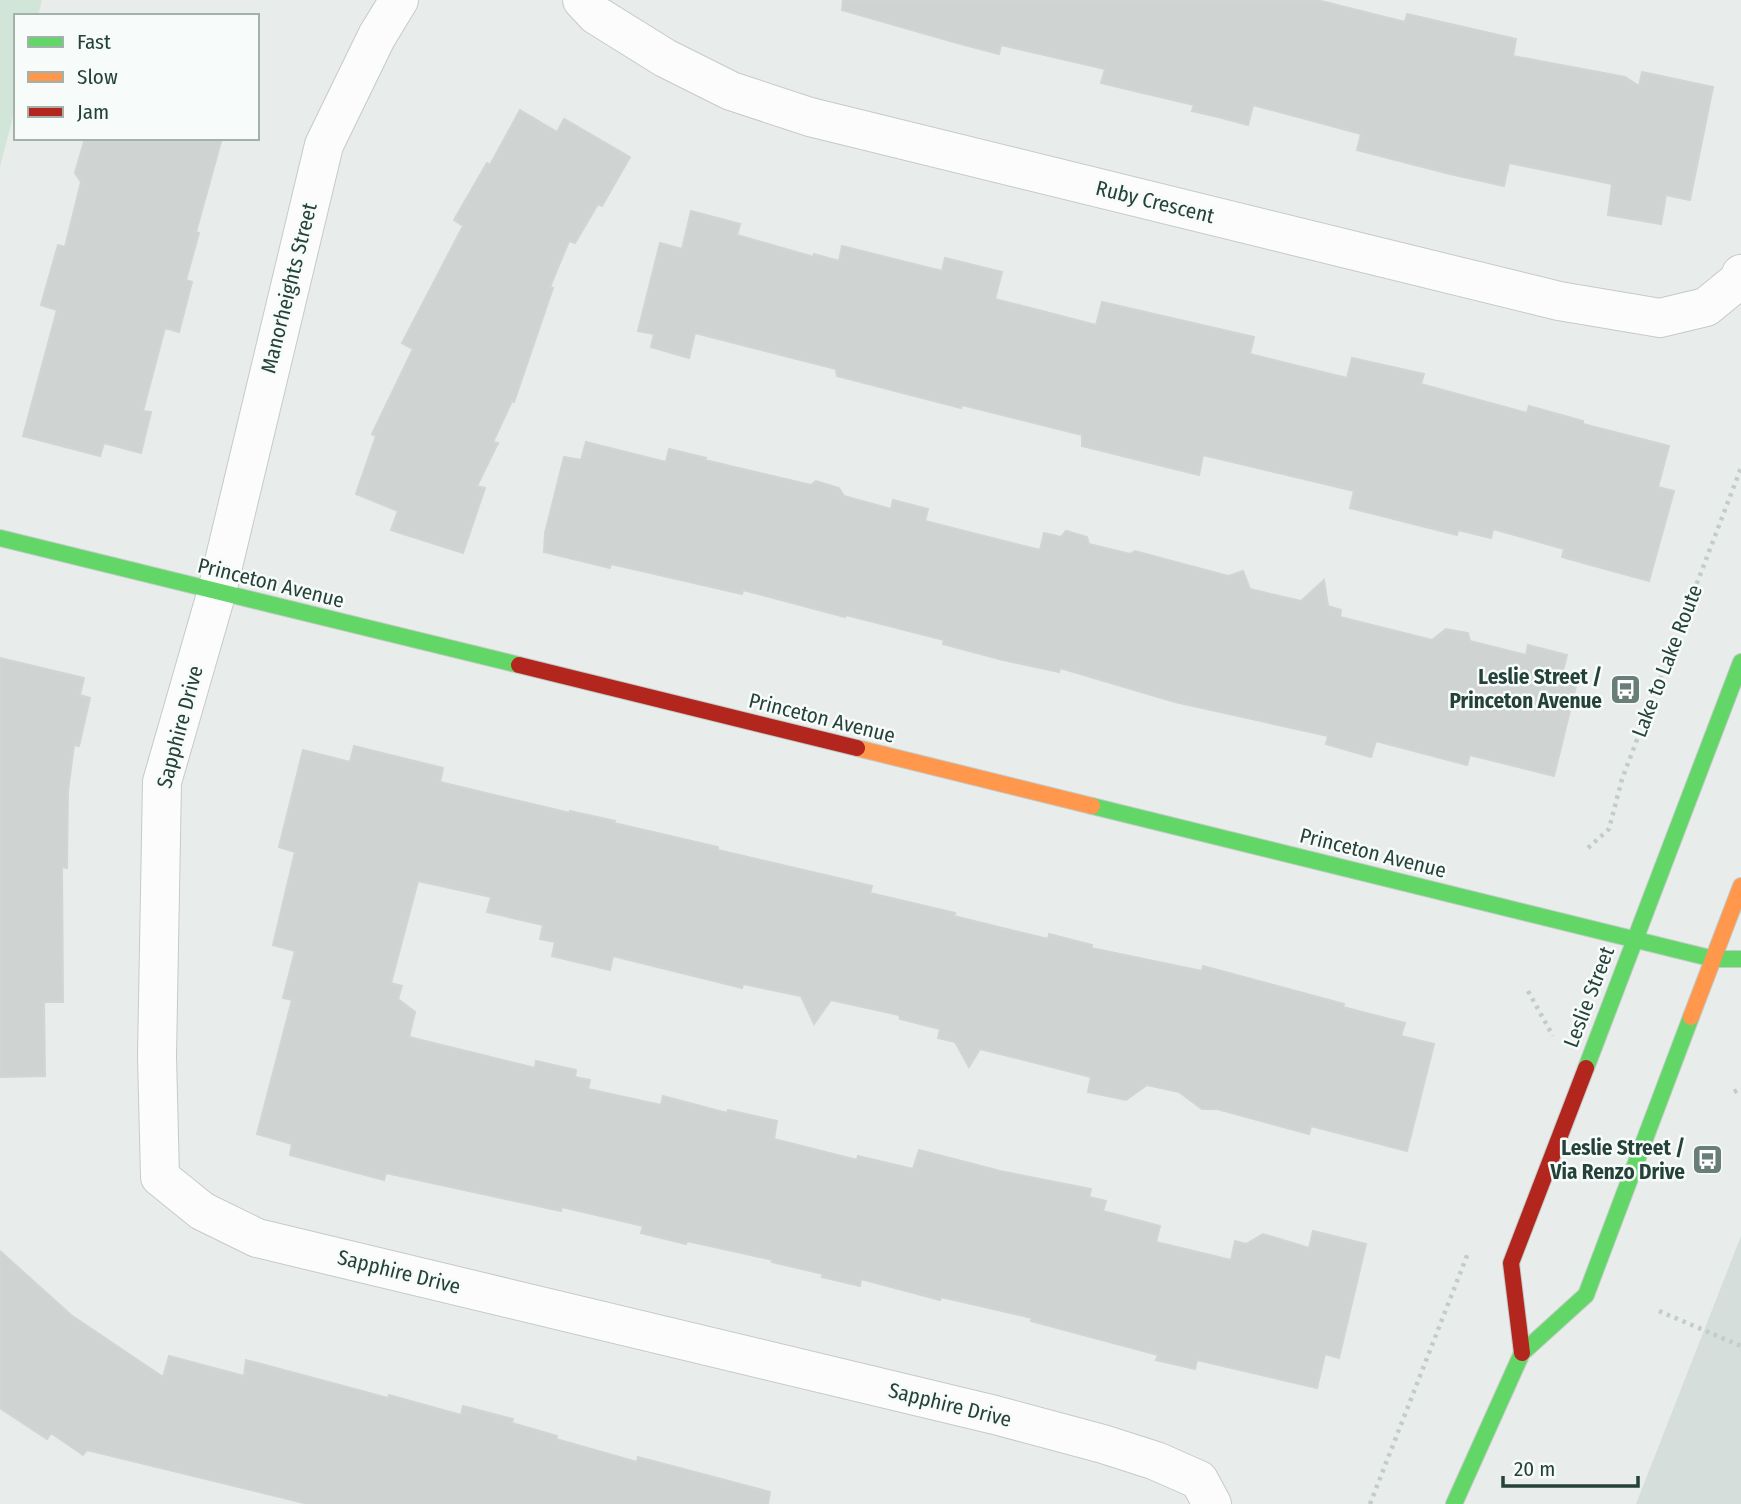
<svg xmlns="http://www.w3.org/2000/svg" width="1741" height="1504" font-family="'Fira Sans Condensed',sans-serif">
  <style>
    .built { fill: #d6dedb }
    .green { fill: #d1e6d8 }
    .building { fill: #cfd4d2; stroke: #d1d6d4; stroke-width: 2 }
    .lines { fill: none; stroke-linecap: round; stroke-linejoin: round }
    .street-casing { stroke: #c5cac8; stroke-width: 40 }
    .fast-casing { stroke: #c3cbc8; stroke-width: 18 }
    .slow-casing { stroke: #c3cbc8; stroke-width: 18 }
    .jam-casing { stroke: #c3cbc8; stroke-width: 18 }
    .path { stroke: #c3ccca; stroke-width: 4.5; stroke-dasharray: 3.5 5; stroke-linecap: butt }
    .street { stroke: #fcfcfc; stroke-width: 38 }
    .fast { stroke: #63d668; stroke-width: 16 }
    .slow { stroke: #ff974d; stroke-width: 16 }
    .jam { stroke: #b3261e; stroke-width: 16 }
    .labels { text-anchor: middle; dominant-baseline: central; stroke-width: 5; stroke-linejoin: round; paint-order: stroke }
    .street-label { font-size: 21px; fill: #24423a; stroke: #f7fbf9 }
    .poi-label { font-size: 21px; font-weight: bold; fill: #24423a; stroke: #f7fbf9; text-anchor: end }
  </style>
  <rect width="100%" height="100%" fill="#e8edeb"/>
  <path class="built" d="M 1741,1236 L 1741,1504 L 1636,1504 Z"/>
  <path class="green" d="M 0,0 L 42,0 L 38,16 L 16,16 L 16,105 L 0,167 Z"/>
  <path class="building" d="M 843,0 L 1317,0 L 1405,22 L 1407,14 L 1516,39 L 1513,56 L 1625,77 L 1639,86 L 1642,72 L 1713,87 L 1690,200 L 1666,195 L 1661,224 L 1608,215 L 1612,184 L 1509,163 L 1504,186 L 1450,174 L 1357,150 L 1361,134 L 1253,105 L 1248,125 L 1218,117 L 1192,111 L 1194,105 L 1101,83 L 1105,69 L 1001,45 L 999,54 L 957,43 L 842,10 Z
    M 520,110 L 557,132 L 564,119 L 630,157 L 602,206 L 598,204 L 575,243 L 569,241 L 550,287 L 553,288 L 514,402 L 512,401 L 493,442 L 498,443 L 477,486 L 485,488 L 463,553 L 391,530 L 398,511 L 356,494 L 376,436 L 372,434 L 413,349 L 402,343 L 463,226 L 454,220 L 487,163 L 490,165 Z
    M 85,138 L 222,138 L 196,232 L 199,233 L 186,280 L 192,282 L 179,332 L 165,328 L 143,411 L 151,412 L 141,453 L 104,443 L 100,456 L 23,436 L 57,310 L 41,305 L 58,245 L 65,247 L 81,182 L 75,173 Z
    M 691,211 L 740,224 L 737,235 L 814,257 L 814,254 L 839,261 L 842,246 L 942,271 L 945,258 L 1002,272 L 995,299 L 1096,325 L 1102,302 L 1254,337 L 1250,354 L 1347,378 L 1352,358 L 1424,374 L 1421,384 L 1527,413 L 1529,406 L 1583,421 L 1583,424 L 1669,446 L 1658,487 L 1674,491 L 1649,581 L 1562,557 L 1564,549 L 1493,529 L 1491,538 L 1458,530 L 1457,535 L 1350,508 L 1354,491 L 1203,455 L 1199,475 L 1082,446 L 1082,435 L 962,405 L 961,408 L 837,376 L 836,369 L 695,333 L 689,358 L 651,347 L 654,334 L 638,331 L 660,243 L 682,249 Z
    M 586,442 L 666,462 L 669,449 L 706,458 L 705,460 L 811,485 L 816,481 L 839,488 L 844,496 L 891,509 L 893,500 L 928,509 L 925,521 L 1040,550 L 1044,533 L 1061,537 L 1066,531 L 1087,537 L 1089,544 L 1130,554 L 1135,551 L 1228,576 L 1243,571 L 1250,589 L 1301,601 L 1324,580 L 1328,606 L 1341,610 L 1340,617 L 1432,640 L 1446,629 L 1468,633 L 1470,641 L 1526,655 L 1528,645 L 1567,655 L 1562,675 L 1578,678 L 1554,776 L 1470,755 L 1467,765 L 1376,741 L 1371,757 L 1326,744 L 1328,736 L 1175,702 L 1060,668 L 1059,672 L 1003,660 L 943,644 L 944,640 L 846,615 L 845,617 L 743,590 L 742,594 L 611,564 L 610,568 L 544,552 L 545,533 L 564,457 L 581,460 Z
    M 0,658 L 84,678 L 80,695 L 90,698 L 79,746 L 74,745 L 68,791 L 67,868 L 62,867 L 63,1002 L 44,1002 L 45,1076 L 0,1077 Z
    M 354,746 L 443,768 L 440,782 L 570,813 L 570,811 L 615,821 L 614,823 L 718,847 L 718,850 L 872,886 L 870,893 L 955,913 L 954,916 L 1048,939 L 1049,934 L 1092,945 L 1091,948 L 1202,971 L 1203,966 L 1344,1004 L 1343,1007 L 1405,1023 L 1401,1036 L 1434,1044 L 1407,1151 L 1311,1126 L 1309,1134 L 1217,1109 L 1202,1109 L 1179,1092 L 1147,1085 L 1126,1100 L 1088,1092 L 1091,1077 L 980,1049 L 969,1067 L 955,1042 L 938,1038 L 940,1029 L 900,1019 L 899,1015 L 831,1000 L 814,1024 L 801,996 L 743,984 L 742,988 L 613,956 L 610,970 L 552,956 L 555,942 L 540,939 L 543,925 L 487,912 L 491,897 L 418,881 L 391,983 L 402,986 L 398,999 L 415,1012 L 409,1037 L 535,1068 L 536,1061 L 576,1070 L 575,1077 L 590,1080 L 588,1089 L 661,1105 L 663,1096 L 727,1113 L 728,1110 L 777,1121 L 774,1139 L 857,1160 L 858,1156 L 913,1169 L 919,1150 L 1000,1171 L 1091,1189 L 1089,1197 L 1106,1201 L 1103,1211 L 1160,1226 L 1156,1242 L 1231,1260 L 1235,1241 L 1246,1244 L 1263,1234 L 1309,1248 L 1313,1231 L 1366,1244 L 1339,1358 L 1325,1354 L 1317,1388 L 1197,1360 L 1195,1369 L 1156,1360 L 1158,1355 L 1031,1321 L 1032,1318 L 941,1297 L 940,1300 L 861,1279 L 860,1286 L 822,1277 L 823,1274 L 772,1262 L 773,1260 L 687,1241 L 686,1244 L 641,1233 L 643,1226 L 562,1207 L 561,1211 L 386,1173 L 384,1180 L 290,1155 L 292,1144 L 257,1134 L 292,1000 L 283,998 L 295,951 L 273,945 L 295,852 L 279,847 L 303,750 L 350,762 Z
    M 0,1251 L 71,1315 L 163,1377 L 169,1356 L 244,1376 L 246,1360 L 388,1398 L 389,1395 L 461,1415 L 463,1406 L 513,1419 L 512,1423 L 557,1436 L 556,1439 L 637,1462 L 638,1457 L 770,1492 L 768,1504 L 308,1504 L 87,1450 L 83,1455 L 51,1433 L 47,1439 L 0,1408 Z"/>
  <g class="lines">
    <defs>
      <path id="street" d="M 399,0 L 377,36 L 324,145 L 217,591 L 162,782 L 157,1056 L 160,1177 L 202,1211 L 257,1238 L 995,1415 L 1103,1444 L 1156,1461 L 1199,1480 L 1212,1504
        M 582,0 L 596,15 L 665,58 L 731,91 L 810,117 L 1559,301 L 1660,318 L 1706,307 L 1739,280 L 1741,274"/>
      <path id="fast" d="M 0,538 L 519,665
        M 1092,806 L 1714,959 L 1741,959
        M 1586,1068 L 1741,662
        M 1454,1504 L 1522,1353 L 1586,1295 L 1691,1017"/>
      <path id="slow" d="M 857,748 L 1092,806
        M 1691,1017 L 1741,886"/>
      <path id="jam" d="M 519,665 L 857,748
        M 1522,1353 L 1511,1263 L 1586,1068"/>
    </defs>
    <use href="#street" class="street-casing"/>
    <use href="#fast" class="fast-casing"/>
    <use href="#slow" class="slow-casing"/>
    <use href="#jam" class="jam-casing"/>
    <path class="path" d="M 1588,848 L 1609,829 L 1622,779 L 1741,468
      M 1528,991 L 1553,1036
      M 1734,1092 L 1741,1088
      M 1659,1311 L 1741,1346
      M 1370,1504 L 1468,1253"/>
    <use href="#street" class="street"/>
    <use href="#fast" class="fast"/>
    <use href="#slow" class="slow"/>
    <use href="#jam" class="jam"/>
  </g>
  <defs>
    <symbol id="bus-square" viewBox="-11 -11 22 22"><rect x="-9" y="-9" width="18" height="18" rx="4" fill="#697e78" stroke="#f7fbf9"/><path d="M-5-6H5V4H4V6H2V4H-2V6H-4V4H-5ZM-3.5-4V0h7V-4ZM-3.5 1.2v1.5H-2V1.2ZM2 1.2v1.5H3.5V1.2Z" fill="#fff"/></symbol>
  </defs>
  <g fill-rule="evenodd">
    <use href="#bus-square" x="1608" y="672" width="35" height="35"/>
    <use href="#bus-square" x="1690" y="1142" width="35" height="35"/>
  </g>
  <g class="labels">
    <g class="street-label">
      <text transform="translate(1155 202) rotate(14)">Ruby Crescent</text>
      <text transform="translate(289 288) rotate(-76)">Manorheights Street</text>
      <text transform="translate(271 583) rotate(14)">Princeton Avenue</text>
      <text transform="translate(1667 661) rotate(-69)">Lake to Lake Route</text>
      <text transform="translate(822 718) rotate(14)">Princeton Avenue</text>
      <text transform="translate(180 727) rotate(-75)">Sapphire Drive</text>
      <text transform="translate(1373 853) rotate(14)">Princeton Avenue</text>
      <text transform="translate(1589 997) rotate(-69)">Leslie Street</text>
      <text transform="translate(399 1272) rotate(14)">Sapphire Drive</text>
      <text transform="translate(950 1405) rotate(14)">Sapphire Drive</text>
    </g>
    <g class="poi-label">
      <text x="1602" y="677">Leslie Street /<tspan x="1602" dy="24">Princeton Avenue</tspan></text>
      <text x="1685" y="1148">Leslie Street /<tspan x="1685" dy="24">Via Renzo Drive</tspan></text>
    </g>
  </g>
  <rect x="14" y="14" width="245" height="126" fill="#f7fbf9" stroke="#a3b1ad" stroke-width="2"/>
  <rect x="28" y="37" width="35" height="10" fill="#63d668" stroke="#a3b1ad" stroke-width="2"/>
  <text x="77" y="49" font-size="21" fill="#24423a">Fast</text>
  <rect x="28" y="72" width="35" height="10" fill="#ff974d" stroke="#a3b1ad" stroke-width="2"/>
  <text x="77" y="84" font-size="21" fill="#24423a">Slow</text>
  <rect x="28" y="107" width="35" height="10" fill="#b3261e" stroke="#a3b1ad" stroke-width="2"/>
  <text x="77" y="119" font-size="21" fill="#24423a">Jam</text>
  <path d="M1503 1476v10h135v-10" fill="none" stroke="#24423a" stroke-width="3.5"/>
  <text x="1514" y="1476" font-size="21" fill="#24423a" stroke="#f7fbf9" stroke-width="5" paint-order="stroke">20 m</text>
</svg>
